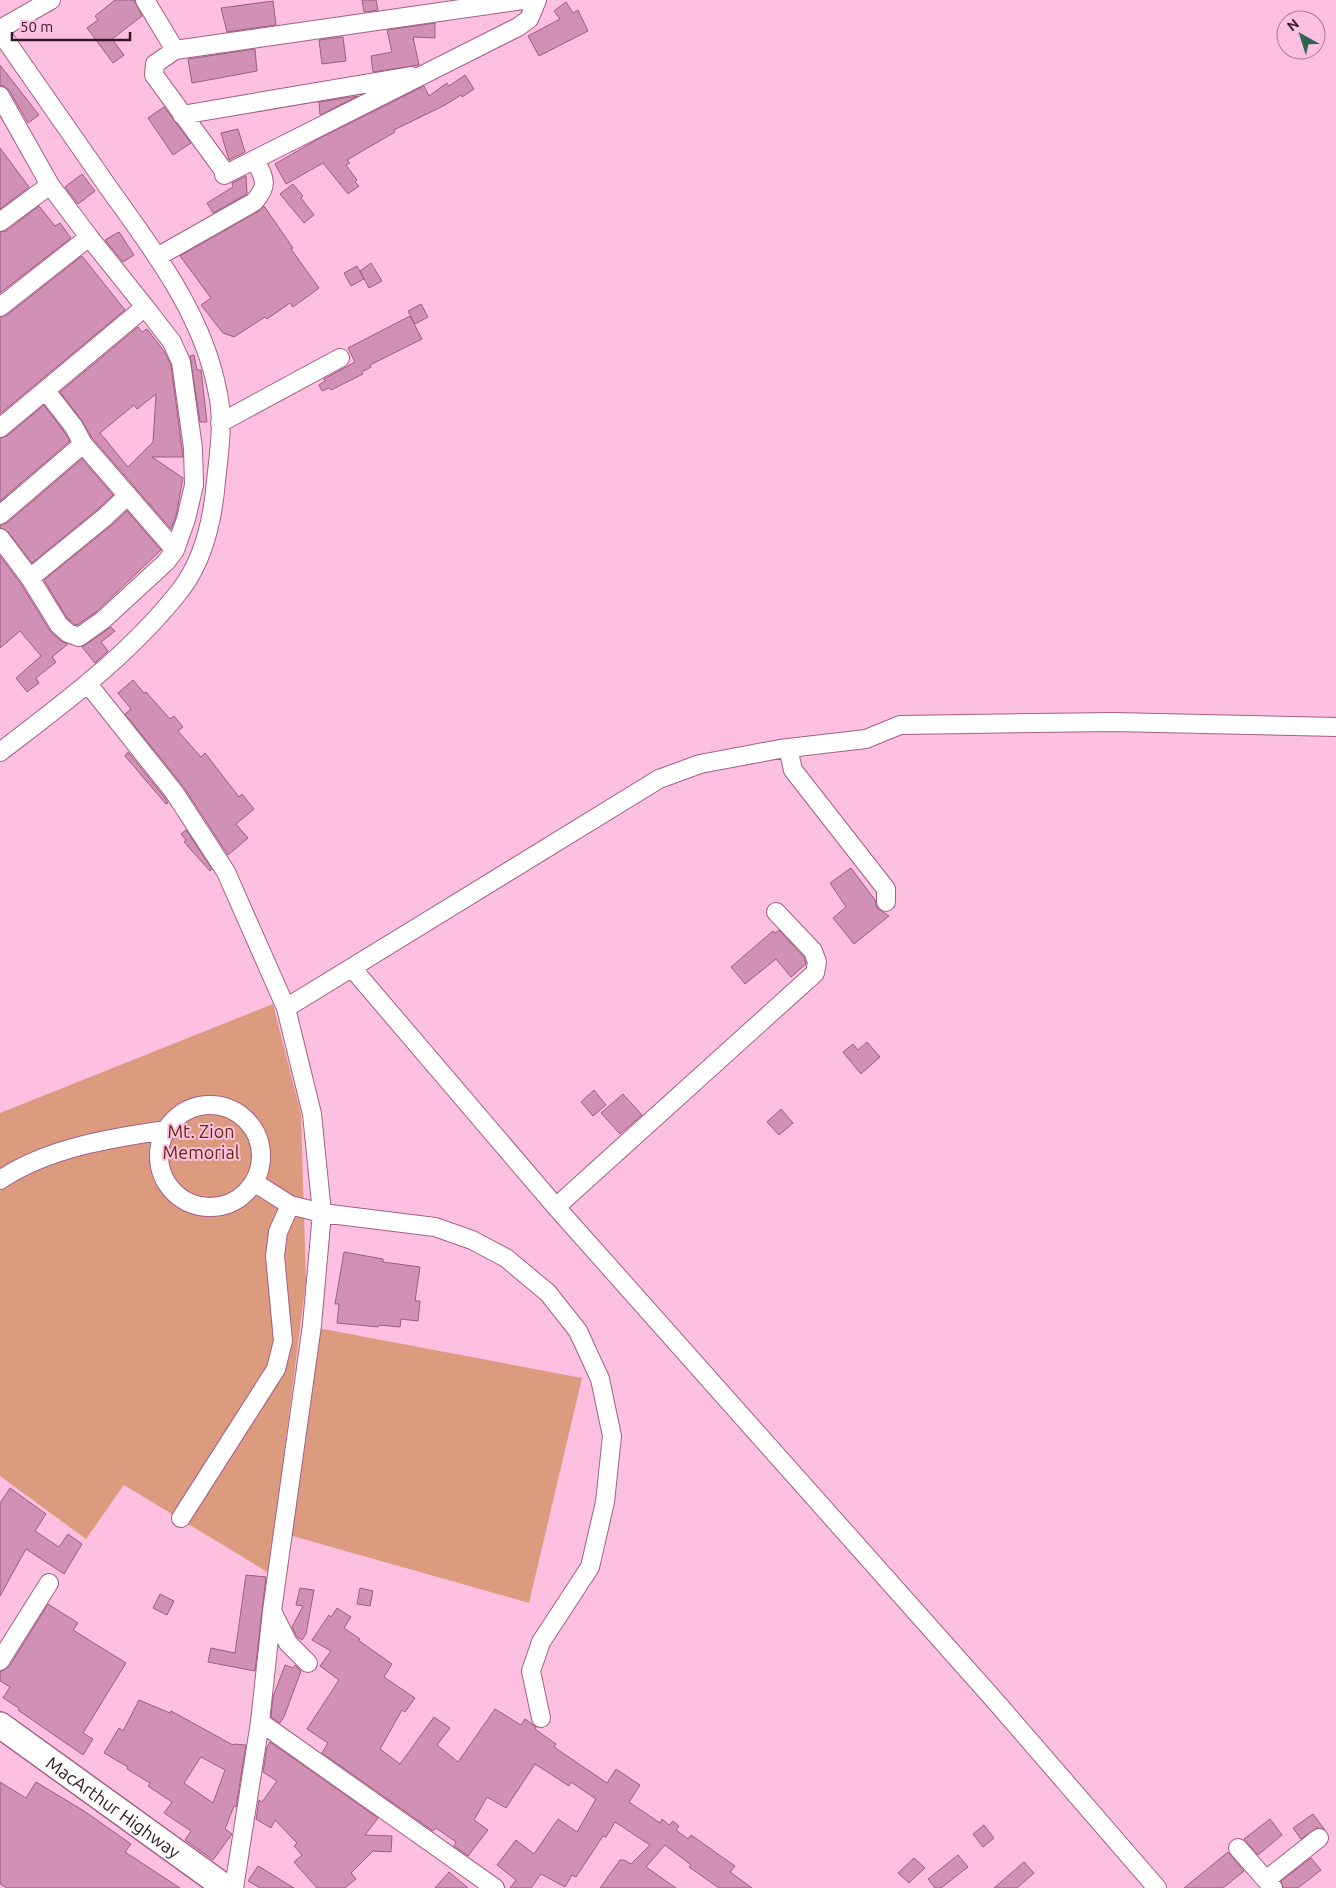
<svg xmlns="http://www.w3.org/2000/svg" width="1336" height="1888" font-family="Ubuntu,sans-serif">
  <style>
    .green { fill: #dc9b7e }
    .building { fill: #d091b4; stroke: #a05b83; fill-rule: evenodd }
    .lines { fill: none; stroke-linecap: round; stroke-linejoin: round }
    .minor-casing { stroke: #a45f86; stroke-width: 20 }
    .highway-casing { stroke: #a45f86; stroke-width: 28 }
    .minor { stroke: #fff; stroke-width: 18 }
    .highway { stroke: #fff; stroke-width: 25 }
    .labels { text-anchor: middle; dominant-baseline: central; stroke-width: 4; stroke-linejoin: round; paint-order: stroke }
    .park-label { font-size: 18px; fill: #662b0a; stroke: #fdc0e1 }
    .street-label { font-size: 18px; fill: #331727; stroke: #fdc0e1 }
  </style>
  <rect width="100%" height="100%" fill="#fdc0e1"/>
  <path class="green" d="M 273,1004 L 301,1114 L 306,1281 L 269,1573 L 124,1485 L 86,1539 L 0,1476 L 0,1113 Z
    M 318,1328 L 582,1378 L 529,1603 L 289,1535 Z"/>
  <path class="building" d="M 115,0 L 134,0 L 142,16 L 112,39 L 124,55 L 113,63 L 87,28 L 98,20 L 95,16 Z
    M 362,0 L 376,0 L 378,10 L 364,12 Z
    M 273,1 L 276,25 L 227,32 L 221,8 Z
    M 566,2 L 573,13 L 578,10 L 588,31 L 539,56 L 528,36 L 560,19 L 554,11 Z
    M 435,23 L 435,38 L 413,37 L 419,65 L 373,72 L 371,56 L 392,52 L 387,30 Z
    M 343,37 L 346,61 L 322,64 L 319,40 Z
    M 255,49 L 257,71 L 192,83 L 188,59 Z
    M 0,65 L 39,115 L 28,123 L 9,90 L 5,87 L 0,85 Z
    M 465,75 L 474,89 L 462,97 L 461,95 L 445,105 L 394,130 L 395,132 L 347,160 L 350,163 L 346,165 L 357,180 L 355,182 L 359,186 L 348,194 L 323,163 L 286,184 L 275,164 L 320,138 L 424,86 L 429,96 L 447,83 L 449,86 Z
    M 358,96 L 320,115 L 319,102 Z
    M 164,107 L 191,143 L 173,155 L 148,118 Z
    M 238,129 L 245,152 L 229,160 L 221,133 Z
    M 0,148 L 29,187 L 0,209 Z
    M 82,174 L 95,191 L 78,204 L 65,187 Z
    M 246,176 L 247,194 L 213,213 L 207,203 L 233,187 L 232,183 Z
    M 293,184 L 303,196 L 301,198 L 314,215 L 304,223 L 280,194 Z
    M 39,206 L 55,226 L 60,223 L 71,238 L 0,293 L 0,232 L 6,231 Z
    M 264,206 L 293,248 L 291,249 L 319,288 L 293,307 L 290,303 L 267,319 L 265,317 L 234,337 L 223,333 L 201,305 L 211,298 L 180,256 L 259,211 Z
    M 119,232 L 134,255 L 123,262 L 105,240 Z
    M 82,256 L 125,310 L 0,414 L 0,317 L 7,315 Z
    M 371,263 L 382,281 L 369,288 L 360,271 Z
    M 357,266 L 364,279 L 351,286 L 344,273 Z
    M 421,304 L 428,317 L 415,324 L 408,311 Z
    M 410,316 L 422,339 L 370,365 L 371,367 L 362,372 L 363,374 L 331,390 L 329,388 L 322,391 L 319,385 L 325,381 L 324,379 L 355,362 L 348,348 Z
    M 138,327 L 142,332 L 147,329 L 164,351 L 171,365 L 183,457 L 152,457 L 183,478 L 176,516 L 171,529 L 92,438 L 82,421 L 60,392 ZM 156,394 L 153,442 L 128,467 L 100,433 L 134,405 L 137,409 Z
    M 194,355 L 197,370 L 201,370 L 207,422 L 200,422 L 190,356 Z
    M 44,405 L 65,433 L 70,441 L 0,501 L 0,438 L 7,436 Z
    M 82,459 L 113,495 L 98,509 L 32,563 L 8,532 L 0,528 L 0,525 L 7,523 Z
    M 127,511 L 161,550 L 96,612 L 77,625 L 74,624 L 67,618 L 44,580 L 112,525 Z
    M 0,556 L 21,584 L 50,631 L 61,641 L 68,644 L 52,657 L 56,662 L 36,678 L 39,683 L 27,692 L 16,678 L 41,656 L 20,631 L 0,648 Z
    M 111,627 L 115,631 L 101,642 L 108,651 L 95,663 L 82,647 Z
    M 133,680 L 144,693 L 146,692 L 170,719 L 174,716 L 183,727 L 178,731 L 201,757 L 205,753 L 239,797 L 242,794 L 254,809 L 236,824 L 248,838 L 228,855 L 183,786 L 125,714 L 131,709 L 118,693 Z
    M 128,752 L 165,798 L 168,803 L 166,804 L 125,756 Z
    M 186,830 L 212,869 L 210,871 L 184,842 L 186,840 L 181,834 Z
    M 851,868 L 875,900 L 877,908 L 889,916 L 854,944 L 833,918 L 846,907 L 830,883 Z
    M 779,930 L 804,957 L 806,964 L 791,977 L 776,959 L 745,984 L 731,967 L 773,931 L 775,933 Z
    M 867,1042 L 880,1057 L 861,1074 L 843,1052 L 853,1044 L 858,1050 Z
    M 594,1090 L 606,1105 L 593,1116 L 581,1102 Z
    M 623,1094 L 642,1115 L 620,1134 L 601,1113 Z
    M 781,1109 L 793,1123 L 779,1135 L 767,1122 Z
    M 344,1252 L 383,1259 L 383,1262 L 420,1267 L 415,1301 L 420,1301 L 418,1321 L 401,1319 L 400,1327 L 379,1325 L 378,1327 L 337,1323 L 339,1304 L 335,1304 Z
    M 10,1488 L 46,1514 L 35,1531 L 59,1547 L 68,1534 L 82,1544 L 64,1574 L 26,1549 L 0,1596 L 0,1503 Z
    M 246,1575 L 266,1577 L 255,1671 L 208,1662 L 211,1648 L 235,1653 Z
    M 300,1588 L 314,1590 L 306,1634 L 302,1640 L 297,1637 L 292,1627 L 303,1606 L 296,1605 Z
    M 360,1588 L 373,1591 L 370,1606 L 357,1604 Z
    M 160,1594 L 174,1601 L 167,1615 L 153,1608 Z
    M 48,1604 L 78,1623 L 73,1630 L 126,1663 L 83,1733 L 93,1739 L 83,1755 L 18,1710 L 19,1708 L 3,1698 L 10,1687 L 0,1681 L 0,1672 L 9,1667 Z
    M 337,1608 L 351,1617 L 344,1628 L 360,1639 L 358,1640 L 392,1664 L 384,1677 L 415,1698 L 405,1712 L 402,1710 L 380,1749 L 400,1764 L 434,1717 L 450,1728 L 437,1745 L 458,1762 L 495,1709 L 521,1725 L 525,1719 L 536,1727 L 535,1729 L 556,1744 L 554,1747 L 607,1783 L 616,1769 L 640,1785 L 629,1802 L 660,1823 L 662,1819 L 669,1825 L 673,1821 L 679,1826 L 676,1830 L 688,1839 L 691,1835 L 735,1866 L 730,1872 L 752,1888 L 719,1888 L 689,1867 L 691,1865 L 665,1845 L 646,1867 L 676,1888 L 600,1888 L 620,1860 L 624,1860 L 631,1864 L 650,1845 L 615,1822 L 606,1837 L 603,1836 L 576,1877 L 572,1875 L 565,1887 L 541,1874 L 531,1888 L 510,1888 L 516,1880 L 497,1865 L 516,1840 L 534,1854 L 558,1819 L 577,1832 L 596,1799 L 571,1782 L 569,1786 L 535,1764 L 506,1808 L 487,1797 L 474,1820 L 488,1830 L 468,1856 L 454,1846 L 456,1842 L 436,1828 L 433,1831 L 322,1753 L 328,1743 L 307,1729 L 339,1680 L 320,1666 L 331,1651 L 312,1640 L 329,1615 L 331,1617 Z
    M 285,1665 L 293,1668 L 295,1665 L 301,1671 L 284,1717 L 280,1723 L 271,1717 L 273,1697 Z
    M 139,1700 L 170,1713 L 171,1711 L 233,1745 L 234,1744 L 246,1745 L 236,1807 L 234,1806 L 225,1829 L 232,1834 L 213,1860 L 185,1840 L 191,1831 L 164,1813 L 172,1802 L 148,1786 L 150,1783 L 127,1769 L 128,1767 L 104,1753 L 119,1728 L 123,1731 ZM 201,1757 L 225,1770 L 213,1803 L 184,1783 Z
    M 270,1742 L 378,1818 L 365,1835 L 392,1836 L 391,1852 L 373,1851 L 351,1873 L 356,1879 L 345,1888 L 317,1888 L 294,1862 L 302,1855 L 294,1846 L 297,1843 L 275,1820 L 271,1828 L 256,1819 L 259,1800 L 262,1802 L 277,1781 L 263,1772 L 267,1747 Z
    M 0,1782 L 26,1798 L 36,1782 L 84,1811 L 131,1844 L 125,1852 L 180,1888 L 7,1888 L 0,1884 Z
    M 1313,1814 L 1325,1830 L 1317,1828 L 1301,1839 L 1293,1828 Z
    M 1270,1819 L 1282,1835 L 1258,1855 L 1244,1839 Z
    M 984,1825 L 994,1838 L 983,1847 L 973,1834 Z
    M 1228,1852 L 1244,1871 L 1223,1888 L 1184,1888 Z
    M 958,1855 L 968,1867 L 941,1888 L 935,1888 L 928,1879 Z
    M 914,1858 L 925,1868 L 909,1883 L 898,1873 Z
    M 1311,1858 L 1321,1870 L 1298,1888 L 1283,1888 L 1281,1881 Z
    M 1024,1862 L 1034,1873 L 1017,1888 L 994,1888 Z
    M 258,1866 L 268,1872 L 294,1888 L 260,1888 L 248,1881 Z
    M 449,1872 L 468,1888 L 435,1888 Z"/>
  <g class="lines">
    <defs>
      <path id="minor" d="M 145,0 L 175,50
        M 523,0 L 175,50 L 155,64 L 154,75 L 224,171 L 224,175 L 518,27 L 529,19 L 537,0
        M 0,29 L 51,0
        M 0,32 C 36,84 72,135 108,187 C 153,250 204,315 218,394 C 224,422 219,453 216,481 C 213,518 204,558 182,588 C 132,653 64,703 0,752
        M 0,96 L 50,185 L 89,237 L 145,307
        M 182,115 L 411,76
        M 0,222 L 50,185
        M 157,257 L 254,202 C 269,185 265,179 255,160
        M 0,307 L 89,237
        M 46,391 L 74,427 L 83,444 L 175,550
        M 220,423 L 340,358
        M 0,428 L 145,307 L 172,342 L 181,362 L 193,448 L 194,485 L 186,519 L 175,550 L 166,562 L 103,620 L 79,637 L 68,633 L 59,625 L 30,578 L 0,538
        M 0,515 L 83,444
        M 30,578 L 105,517 L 128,495
        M 88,684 L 174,792 L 226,872 L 286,1008 L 312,1114 L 322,1213 L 312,1325 L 272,1611 L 260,1722 L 234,1888
        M 788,748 L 793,770 L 886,889 L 886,902
        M 352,968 L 556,1207 L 997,1703 L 1157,1888
        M 286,1008 L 659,779 L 700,764 L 780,749 L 866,739 L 900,725 L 1113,722 L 1336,727
        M159 1156a51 51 0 1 1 102 0a51 51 0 1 1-102 0Z
        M 0,1180 C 47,1148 111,1138 166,1130
        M 254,1182 L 290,1205 L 322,1213 L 435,1227 L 472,1240 L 506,1258 L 548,1293 L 578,1331 L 600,1379 L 612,1436 L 605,1502 L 590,1567 L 541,1642 L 531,1671 L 541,1718
        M 556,1207 L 815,973 L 817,962 L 813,951 L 776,912
        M 181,1518 L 276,1369 L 283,1341 L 275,1256 L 278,1232 L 290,1205
        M 272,1611 L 288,1643 L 308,1663
        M 0,1661 L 49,1583
        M 260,1722 L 495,1888
        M 1238,1848 L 1273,1888
        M 1266,1880 L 1319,1838"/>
      <g id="highway">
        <path id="s1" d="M 0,1725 L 226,1888"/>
      </g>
    </defs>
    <use href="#minor" class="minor-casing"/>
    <use href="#highway" class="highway-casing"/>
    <use href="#minor" class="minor"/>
    <use href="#highway" class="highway"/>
  </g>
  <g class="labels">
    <g class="park-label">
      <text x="201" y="1131">Mt. Zion<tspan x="201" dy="21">Memorial</tspan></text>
    </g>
    <g class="street-label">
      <text stroke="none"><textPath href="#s1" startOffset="140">MacArthur Highway</textPath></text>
    </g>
  </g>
  <g transform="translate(1301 35) rotate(321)"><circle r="24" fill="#fdc0e1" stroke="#ac7c97"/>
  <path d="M0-4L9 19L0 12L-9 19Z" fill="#2c6650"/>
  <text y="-8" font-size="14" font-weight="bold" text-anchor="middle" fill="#331727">N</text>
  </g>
  <path d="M12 32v8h118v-8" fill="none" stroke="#331727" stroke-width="2.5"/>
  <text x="20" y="32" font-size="15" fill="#331727" stroke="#fdc0e1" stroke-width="4" paint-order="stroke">50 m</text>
</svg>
